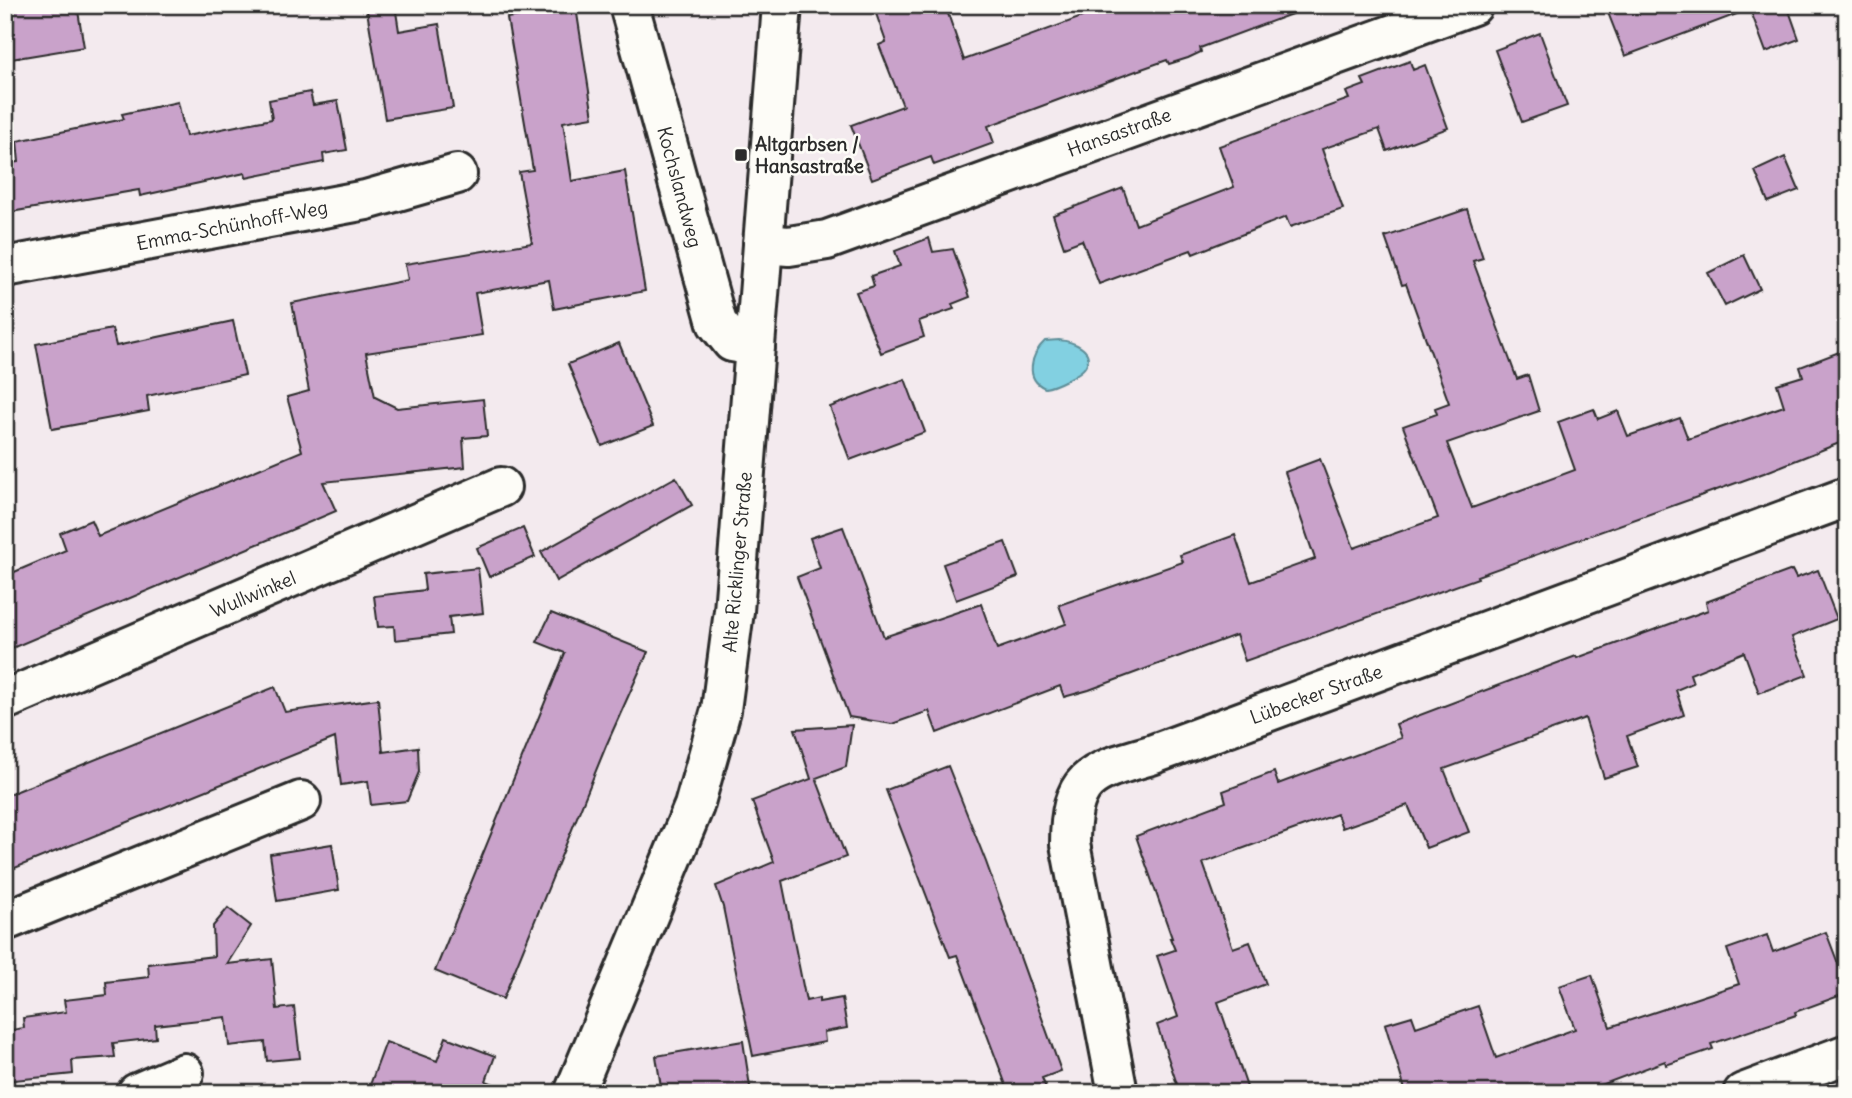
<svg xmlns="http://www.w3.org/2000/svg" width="1852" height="1098" font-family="Delius,sans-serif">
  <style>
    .water { fill: #82d0e1; stroke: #5f8e98; stroke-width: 2 }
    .building { fill: #c9a2ca; stroke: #2b2b2b; stroke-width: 2 }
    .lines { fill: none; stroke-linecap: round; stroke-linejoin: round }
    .minor-casing { stroke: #2b2b2b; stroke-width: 44 }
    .major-casing { stroke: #2b2b2b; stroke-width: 44 }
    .minor { stroke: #fdfcf7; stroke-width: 38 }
    .major { stroke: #fdfcf7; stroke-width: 38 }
    .poi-dot { fill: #2b2b2b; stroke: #fdfcf7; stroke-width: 2.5 }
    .labels { text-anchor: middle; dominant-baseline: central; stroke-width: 5; stroke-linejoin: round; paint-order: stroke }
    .street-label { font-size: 19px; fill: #2b2b2b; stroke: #fdfcf7 }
    .poi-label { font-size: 19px; font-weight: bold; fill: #2b2b2b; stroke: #fdfcf7; text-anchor: start }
  </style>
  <rect width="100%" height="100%" fill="#f3eaee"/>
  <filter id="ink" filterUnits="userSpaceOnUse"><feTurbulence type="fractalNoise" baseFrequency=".0143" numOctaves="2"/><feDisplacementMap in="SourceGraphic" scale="14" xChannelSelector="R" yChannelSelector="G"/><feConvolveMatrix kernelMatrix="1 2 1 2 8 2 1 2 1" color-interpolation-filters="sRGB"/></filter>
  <g filter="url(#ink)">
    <path class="water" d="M 1059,340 C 1070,341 1097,349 1085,367 C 1081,374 1054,387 1045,388 C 1024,379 1031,354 1045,341 Z"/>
    <path class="building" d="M 5,5 L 77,5 L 84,47 L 5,60 Z
      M 366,5 L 395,5 L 399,31 L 439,24 L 453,108 L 385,119 Z
      M 873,5 L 945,5 L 964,60 L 1082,17 L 1078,5 L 1304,5 L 1305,9 L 1200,48 L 1201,52 L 1188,58 L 1169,64 L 1167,60 L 1136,71 L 988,126 L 994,143 L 934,165 L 931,157 L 872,179 L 851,125 L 903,106 L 879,45 L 886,42 Z
      M 1605,5 L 1787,5 L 1799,39 L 1766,52 L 1750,9 L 1625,56 Z
      M 576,7 L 593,117 L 563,122 L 572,181 L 625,171 L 645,291 L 554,309 L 549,280 L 475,293 L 482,335 L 366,353 L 375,397 L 397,408 L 483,399 L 487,436 L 463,438 L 465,467 L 323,482 L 336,511 L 5,651 L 5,576 L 66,550 L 60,533 L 91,520 L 98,536 L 302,451 L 287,397 L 309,391 L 292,303 L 408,280 L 405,264 L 532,243 L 519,172 L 533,170 L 507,18 Z
      M 1540,33 L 1567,106 L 1522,122 L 1495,50 Z
      M 1410,61 L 1413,70 L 1425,65 L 1448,128 L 1387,151 L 1379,129 L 1322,149 L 1343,209 L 1290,227 L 1286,217 L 1193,254 L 1191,250 L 1099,284 L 1082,240 L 1064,247 L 1053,215 L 1123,188 L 1136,225 L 1234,187 L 1219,146 L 1349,99 L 1346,92 L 1365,85 L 1362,79 Z
      M 310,92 L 313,105 L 338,101 L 347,150 L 323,154 L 324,162 L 246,178 L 245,173 L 140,196 L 139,190 L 5,213 L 5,163 L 19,162 L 17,141 L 124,119 L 122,114 L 178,102 L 186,136 L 272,119 L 269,100 Z
      M 1785,157 L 1799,190 L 1768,202 L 1755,171 Z
      M 1467,209 L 1483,258 L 1473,261 L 1517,379 L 1528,375 L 1539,411 L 1447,443 L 1472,508 L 1575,470 L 1558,422 L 1594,409 L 1598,419 L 1618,411 L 1628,436 L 1680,418 L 1688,439 L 1784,406 L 1777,384 L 1803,376 L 1800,367 L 1847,349 L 1847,440 L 1764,473 L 1477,576 L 1478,578 L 1245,661 L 1236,635 L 1089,690 L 1064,697 L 1060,686 L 937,733 L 929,711 L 892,724 L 849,717 L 797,577 L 820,568 L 810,538 L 843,527 L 884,637 L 981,604 L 997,649 L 1066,624 L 1059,605 L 1183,562 L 1180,555 L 1235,535 L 1251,582 L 1315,559 L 1285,472 L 1320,459 L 1354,548 L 1438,518 L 1403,426 L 1437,414 L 1435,408 L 1449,403 L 1406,284 L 1402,285 L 1385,237 Z
      M 929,238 L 933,252 L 953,249 L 970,297 L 952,304 L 954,309 L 919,321 L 924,337 L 881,353 L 856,292 L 874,286 L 871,276 L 900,266 L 895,251 Z
      M 1744,255 L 1760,289 L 1725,306 L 1708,273 Z
      M 233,321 L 245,375 L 147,396 L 149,411 L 52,429 L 36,344 L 112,329 L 116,346 Z
      M 619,343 L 653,426 L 602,446 L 568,364 Z
      M 905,379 L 925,432 L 850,460 L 830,407 Z
      M 676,477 L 692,505 L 556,581 L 541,552 Z
      M 523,528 L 535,557 L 489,577 L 477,548 Z
      M 1005,542 L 1018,577 L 956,600 L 943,564 Z
      M 478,568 L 483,613 L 449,617 L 451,634 L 395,640 L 394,626 L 378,627 L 374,596 L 425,590 L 423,574 Z
      M 1792,570 L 1796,578 L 1818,570 L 1837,619 L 1792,637 L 1807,675 L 1759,693 L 1744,652 L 1690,674 L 1693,683 L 1676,690 L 1684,715 L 1627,736 L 1638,767 L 1604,778 L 1585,718 L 1444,769 L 1469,832 L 1426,848 L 1408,805 L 1342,828 L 1337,814 L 1203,863 L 1233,948 L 1250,942 L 1266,984 L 1218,1002 L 1249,1093 L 1180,1093 L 1157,1025 L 1178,1017 L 1157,956 L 1175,950 L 1170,938 L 1172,938 L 1136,836 L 1226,802 L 1223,791 L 1274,772 L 1278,784 L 1401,738 L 1396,724 L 1576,656 L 1577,658 L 1708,610 L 1706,602 Z
      M 551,613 L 648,652 L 606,746 L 503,999 L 435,971 L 565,653 L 537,642 Z
      M 275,687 L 285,712 L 378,699 L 383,752 L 418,747 L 419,772 L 407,801 L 371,805 L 368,781 L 341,785 L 335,738 L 5,872 L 5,796 Z
      M 852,725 L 846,767 L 816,778 L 846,857 L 782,881 L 806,1001 L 819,998 L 819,1002 L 842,998 L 847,1028 L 824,1032 L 825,1042 L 753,1056 L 723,907 L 716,886 L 774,862 L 752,801 L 811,779 L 795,729 Z
      M 948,766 L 986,862 L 1061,1071 L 1042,1078 L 1048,1093 L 1009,1093 L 957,955 L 950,957 L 886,790 Z
      M 332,844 L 339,890 L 277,901 L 270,854 Z
      M 228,908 L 251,926 L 227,964 L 272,959 L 277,1009 L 294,1007 L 300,1058 L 267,1061 L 265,1042 L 229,1046 L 226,1017 L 155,1025 L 156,1038 L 113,1043 L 115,1057 L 72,1060 L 73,1074 L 5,1081 L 5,1031 L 24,1028 L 23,1018 L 66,1012 L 64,1000 L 107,995 L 106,982 L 149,977 L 148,964 L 214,956 L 213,926 Z
      M 1826,932 L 1847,987 L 1847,993 L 1795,1012 L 1796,1015 L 1711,1044 L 1713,1049 L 1666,1065 L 1665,1061 L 1580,1093 L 1406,1093 L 1385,1024 L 1412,1016 L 1416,1027 L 1478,1006 L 1496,1058 L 1575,1029 L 1559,986 L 1592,975 L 1610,1027 L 1739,984 L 1727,949 L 1767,935 L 1773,952 Z
      M 446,1037 L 495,1056 L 486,1081 L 512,1091 L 511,1093 L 367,1093 L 386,1042 L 437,1061 Z
      M 743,1041 L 751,1093 L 662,1093 L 656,1056 Z"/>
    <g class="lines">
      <defs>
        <path id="minor" d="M 629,5 L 717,323 L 732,342 L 755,346
          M 763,244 L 789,246 L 827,240 L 1473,5
          M 5,267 L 366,200 L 457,174
          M 5,700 L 501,487
          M 5,921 L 301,801
          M 137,1093 L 184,1073
          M 1118,1093 L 1070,844 C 1070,775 1092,772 1151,755 L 1847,497
          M 1743,1093 L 1847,1054"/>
        <path id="major" d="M 574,1093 L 694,806 L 721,710 L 734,611 L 782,5"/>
      </defs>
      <use href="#minor" class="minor-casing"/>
      <use href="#major" class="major-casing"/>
      <use href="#minor" class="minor"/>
      <use href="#major" class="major"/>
    </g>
  </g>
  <rect class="poi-dot" x="734" y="148" width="14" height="14" rx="3.5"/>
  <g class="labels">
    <g class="street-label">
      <text transform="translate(1119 132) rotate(-20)">Hansastraße</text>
      <text transform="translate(680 187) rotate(75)">Kochslandweg</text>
      <text transform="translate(232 225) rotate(-11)">Emma-Schünhoff-Weg</text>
      <text transform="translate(737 562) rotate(-85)">Alte Ricklinger Straße</text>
      <text transform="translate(253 594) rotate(-23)">Wullwinkel</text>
      <text transform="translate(1316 694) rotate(-20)">Lübecker Straße</text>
    </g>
    <g class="poi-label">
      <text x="755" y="144">Altgarbsen /<tspan x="755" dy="22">Hansastraße</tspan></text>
    </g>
  </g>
  <rect width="1852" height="1098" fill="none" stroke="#fdfcf7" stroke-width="28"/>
  <rect x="14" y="14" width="1824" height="1070" fill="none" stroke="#2b2b2b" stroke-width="2.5" filter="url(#ink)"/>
</svg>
